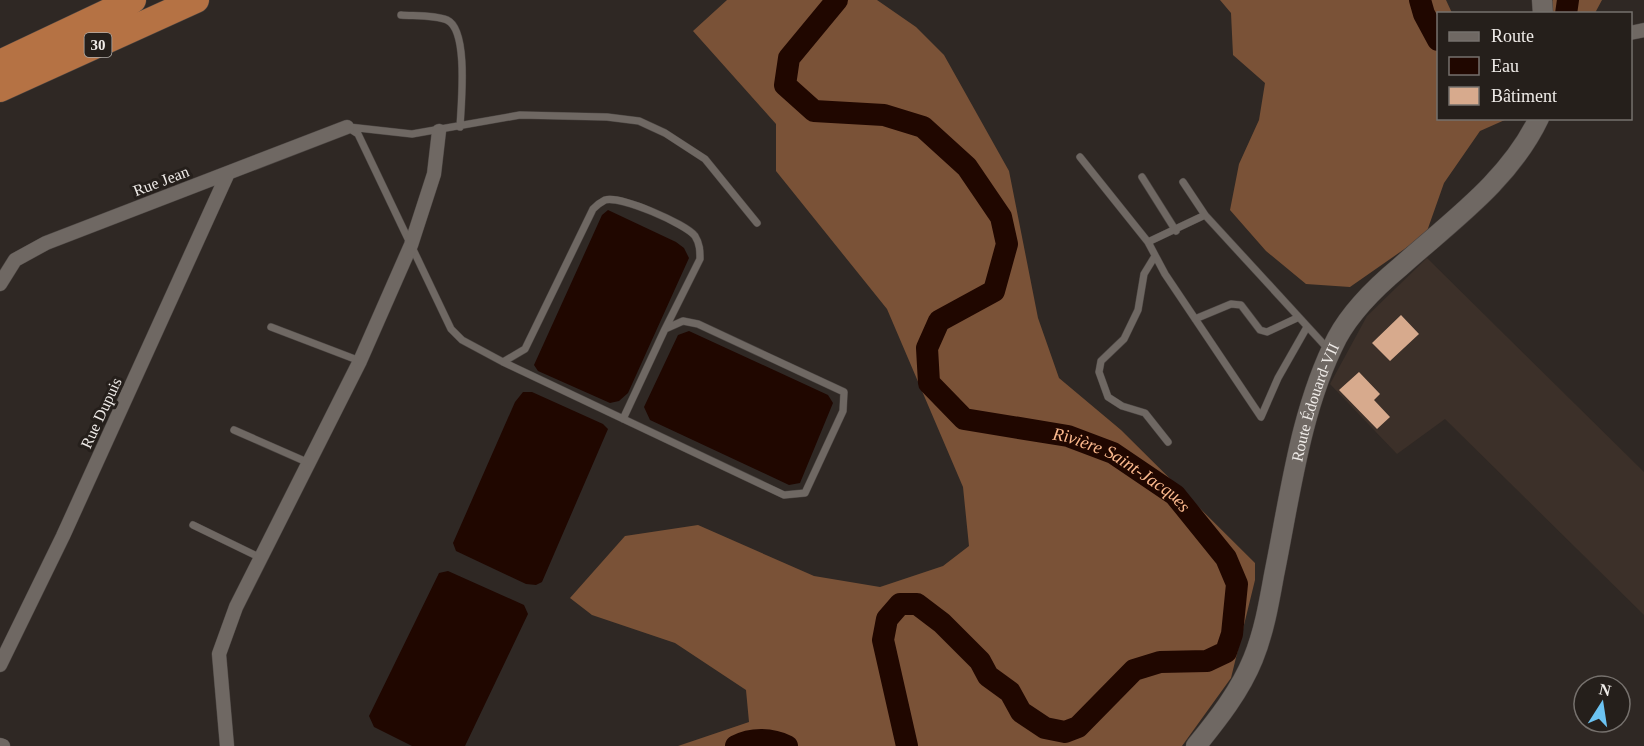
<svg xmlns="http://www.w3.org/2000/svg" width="1644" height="746" font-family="Georgia,serif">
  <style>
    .built { fill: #3c3029 }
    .forest { fill: #7a5237 }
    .water { fill: #200700 }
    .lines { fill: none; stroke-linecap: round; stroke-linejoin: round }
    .river { stroke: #200700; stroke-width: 22 }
    .building { fill: #d7aa8d }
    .service-casing { stroke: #4b4542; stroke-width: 8 }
    .minor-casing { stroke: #4b4542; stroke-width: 15 }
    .secondary-casing { stroke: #4b4542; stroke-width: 21 }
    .motorway-casing { stroke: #4b4542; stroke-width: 27 }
    .service { stroke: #6f6863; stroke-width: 7 }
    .minor { stroke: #6f6863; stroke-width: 14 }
    .secondary { stroke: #6f6863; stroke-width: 20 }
    .motorway { stroke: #b57244; stroke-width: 26 }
    .labels { text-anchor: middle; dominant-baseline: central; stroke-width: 6; stroke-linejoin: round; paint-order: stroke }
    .shield { fill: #251f1b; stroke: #b2aeaa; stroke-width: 1.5 }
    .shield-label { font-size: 15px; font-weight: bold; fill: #efebe8 }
    .street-label { font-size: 16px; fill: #efebe8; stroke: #251f1b }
    .water-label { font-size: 18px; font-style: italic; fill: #fab88c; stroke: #251f1b }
  </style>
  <rect width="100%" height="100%" fill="#2f2824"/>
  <path class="built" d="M 1427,258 L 1644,472 L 1644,615 L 1445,419 L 1397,454 L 1330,384 L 1367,316 Z"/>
  <path class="forest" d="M 727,0 L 877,0 L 916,27 L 944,55 L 1009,171 L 1038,318 L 1059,378 L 1121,430 L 1255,563 L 1255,580 L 1231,678 L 1182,746 L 678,746 L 749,722 L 746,690 L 675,643 L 592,615 L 570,598 L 625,536 L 698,525 L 814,576 L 880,587 L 943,566 L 969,546 L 963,487 L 887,309 L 776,171 L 776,124 L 693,31 Z
    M 1220,0 L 1446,0 L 1452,13 L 1438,14 L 1438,118 L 1507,119 L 1480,131 L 1444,183 L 1426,234 L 1350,287 L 1306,284 L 1266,251 L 1230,210 L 1239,164 L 1259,120 L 1265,83 L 1233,55 L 1231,13 Z
    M 1553,0 L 1602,0 L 1595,13 L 1534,14 Z"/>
  <path class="water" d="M 608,210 L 676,242 L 684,248 L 689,258 L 628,393 L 619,401 L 610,403 L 538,371 L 534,365 L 602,215 Z
    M 689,331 L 828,395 L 833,403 L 800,483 L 789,485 L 650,420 L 644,407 L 678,335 Z
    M 523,392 L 532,392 L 603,424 L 608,429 L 542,582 L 536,585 L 526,584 L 456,551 L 453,543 L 515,402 Z
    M 448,571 L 524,605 L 528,614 L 465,746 L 412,746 L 374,727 L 369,716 L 439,573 Z"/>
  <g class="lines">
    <g class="river">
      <path id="s1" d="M 837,0 L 789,58 L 785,85 L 814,111 L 884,115 L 923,127 L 967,167 L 1001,217 L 1007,244 L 994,291 L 939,321 L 927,348 L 929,383 L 964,419 L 1068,436 L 1113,453 L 1175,495 L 1226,558 L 1237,584 L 1232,634 L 1226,652 L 1207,661 L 1160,662 L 1134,670 L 1078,727 L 1065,732 L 1045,728 L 1021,712 L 1010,692 L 988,676 L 980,661 L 942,623 L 917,604 L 900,604 L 887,619 L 883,640 L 907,746"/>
      <path d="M 1420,0 L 1424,14 L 1438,40"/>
      <path d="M 1566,14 L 1568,0"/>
      <path d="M 736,746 C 751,738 771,738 787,746"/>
    </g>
  </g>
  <path class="building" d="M 1401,315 L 1419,334 L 1390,361 L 1372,343 Z
    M 1359,372 L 1380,394 L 1374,400 L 1390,417 L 1377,429 L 1339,390 Z"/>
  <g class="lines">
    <defs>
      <path id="service" d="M 401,15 C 415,16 435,15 447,20 C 469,30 461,105 460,127
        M 347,127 L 358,134 L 451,329 L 462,340 L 503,362 L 525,349 L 593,209 C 596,206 601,202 605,200 C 620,195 686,224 695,236 C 700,244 700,251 700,259 L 665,329
        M 349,127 L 412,134 L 520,115 L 607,117 L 639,121 L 665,133 L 705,159 L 757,223
        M 1080,157 L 1148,242
        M 1142,177 L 1176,231
        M 1183,182 L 1205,215
        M 1155,256 L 1144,274 L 1138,310 L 1124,339 L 1101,361 L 1099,372 L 1108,397 L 1122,406 L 1145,413 L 1168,442
        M 1195,319 L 1231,304 L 1241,305 L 1260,330 L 1267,332 L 1297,318
        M 271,327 L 360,361
        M 1307,327 L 1278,378 L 1261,417 L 1165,274 L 1148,242 L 1205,215 L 1329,350
        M 503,362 L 784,495 L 805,493 L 843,411 L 844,392 L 698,324 L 683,321 L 665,329 L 623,419
        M 234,430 L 309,463
        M 193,525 L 261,558"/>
      <path id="minor" d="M 1630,33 L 1644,30
        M 0,284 L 15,260 L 46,243 L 347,127
        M 0,665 L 63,536 L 228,173
        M 0,745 L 3,746
        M 227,746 L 219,654 L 236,607 L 360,361 L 411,245 L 434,174 L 439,131"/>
      <g id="secondary">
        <path d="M 1542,0 L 1543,14"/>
        <path id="s2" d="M 1196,746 C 1218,719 1240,691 1253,659 C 1264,632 1269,603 1274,575 C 1290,497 1300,410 1337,338 C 1352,310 1376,287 1400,267 C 1450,222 1509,181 1539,118"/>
      </g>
      <path id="motorway" d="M 0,63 L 133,0
        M 0,89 L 196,0"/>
    </defs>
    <use href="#service" class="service-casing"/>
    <use href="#minor" class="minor-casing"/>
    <use href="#secondary" class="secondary-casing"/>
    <use href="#motorway" class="motorway-casing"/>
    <use href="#service" class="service"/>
    <use href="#minor" class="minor"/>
    <use href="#secondary" class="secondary"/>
    <use href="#motorway" class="motorway"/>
  </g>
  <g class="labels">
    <rect class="shield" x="84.5" y="33" width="27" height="24" rx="4.5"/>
    <g class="shield-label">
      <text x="98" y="45">30</text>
    </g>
    <g class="street-label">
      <text transform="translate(161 181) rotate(-21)">Rue Jean</text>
      <text stroke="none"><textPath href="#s2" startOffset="369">Route Édouard-VII</textPath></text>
      <text transform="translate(101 413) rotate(-65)">Rue Dupuis</text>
    </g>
    <g class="water-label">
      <text stroke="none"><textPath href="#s1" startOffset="795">Rivière Saint-Jacques</textPath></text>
    </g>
  </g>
  <rect x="1437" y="12" width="195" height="108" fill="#251f1b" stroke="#76716d" stroke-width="1.5"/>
  <rect x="1449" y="32" width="30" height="9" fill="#6f6863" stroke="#76716d" stroke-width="1.5"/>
  <text x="1491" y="42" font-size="18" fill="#efebe8">Route</text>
  <rect x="1449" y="57" width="30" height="18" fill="#200700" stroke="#76716d" stroke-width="1.5"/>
  <text x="1491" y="72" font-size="18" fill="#efebe8">Eau</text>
  <rect x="1449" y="87" width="30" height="18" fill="#d7aa8d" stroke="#76716d" stroke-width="1.5"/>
  <text x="1491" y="102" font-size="18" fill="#efebe8">Bâtiment</text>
  <g transform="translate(1602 704) rotate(12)"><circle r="28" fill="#251f1b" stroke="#76716d" stroke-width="1.5"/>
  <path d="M0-4.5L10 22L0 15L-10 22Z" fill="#6cc3f2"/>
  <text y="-9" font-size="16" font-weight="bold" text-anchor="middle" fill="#efebe8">N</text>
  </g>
</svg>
